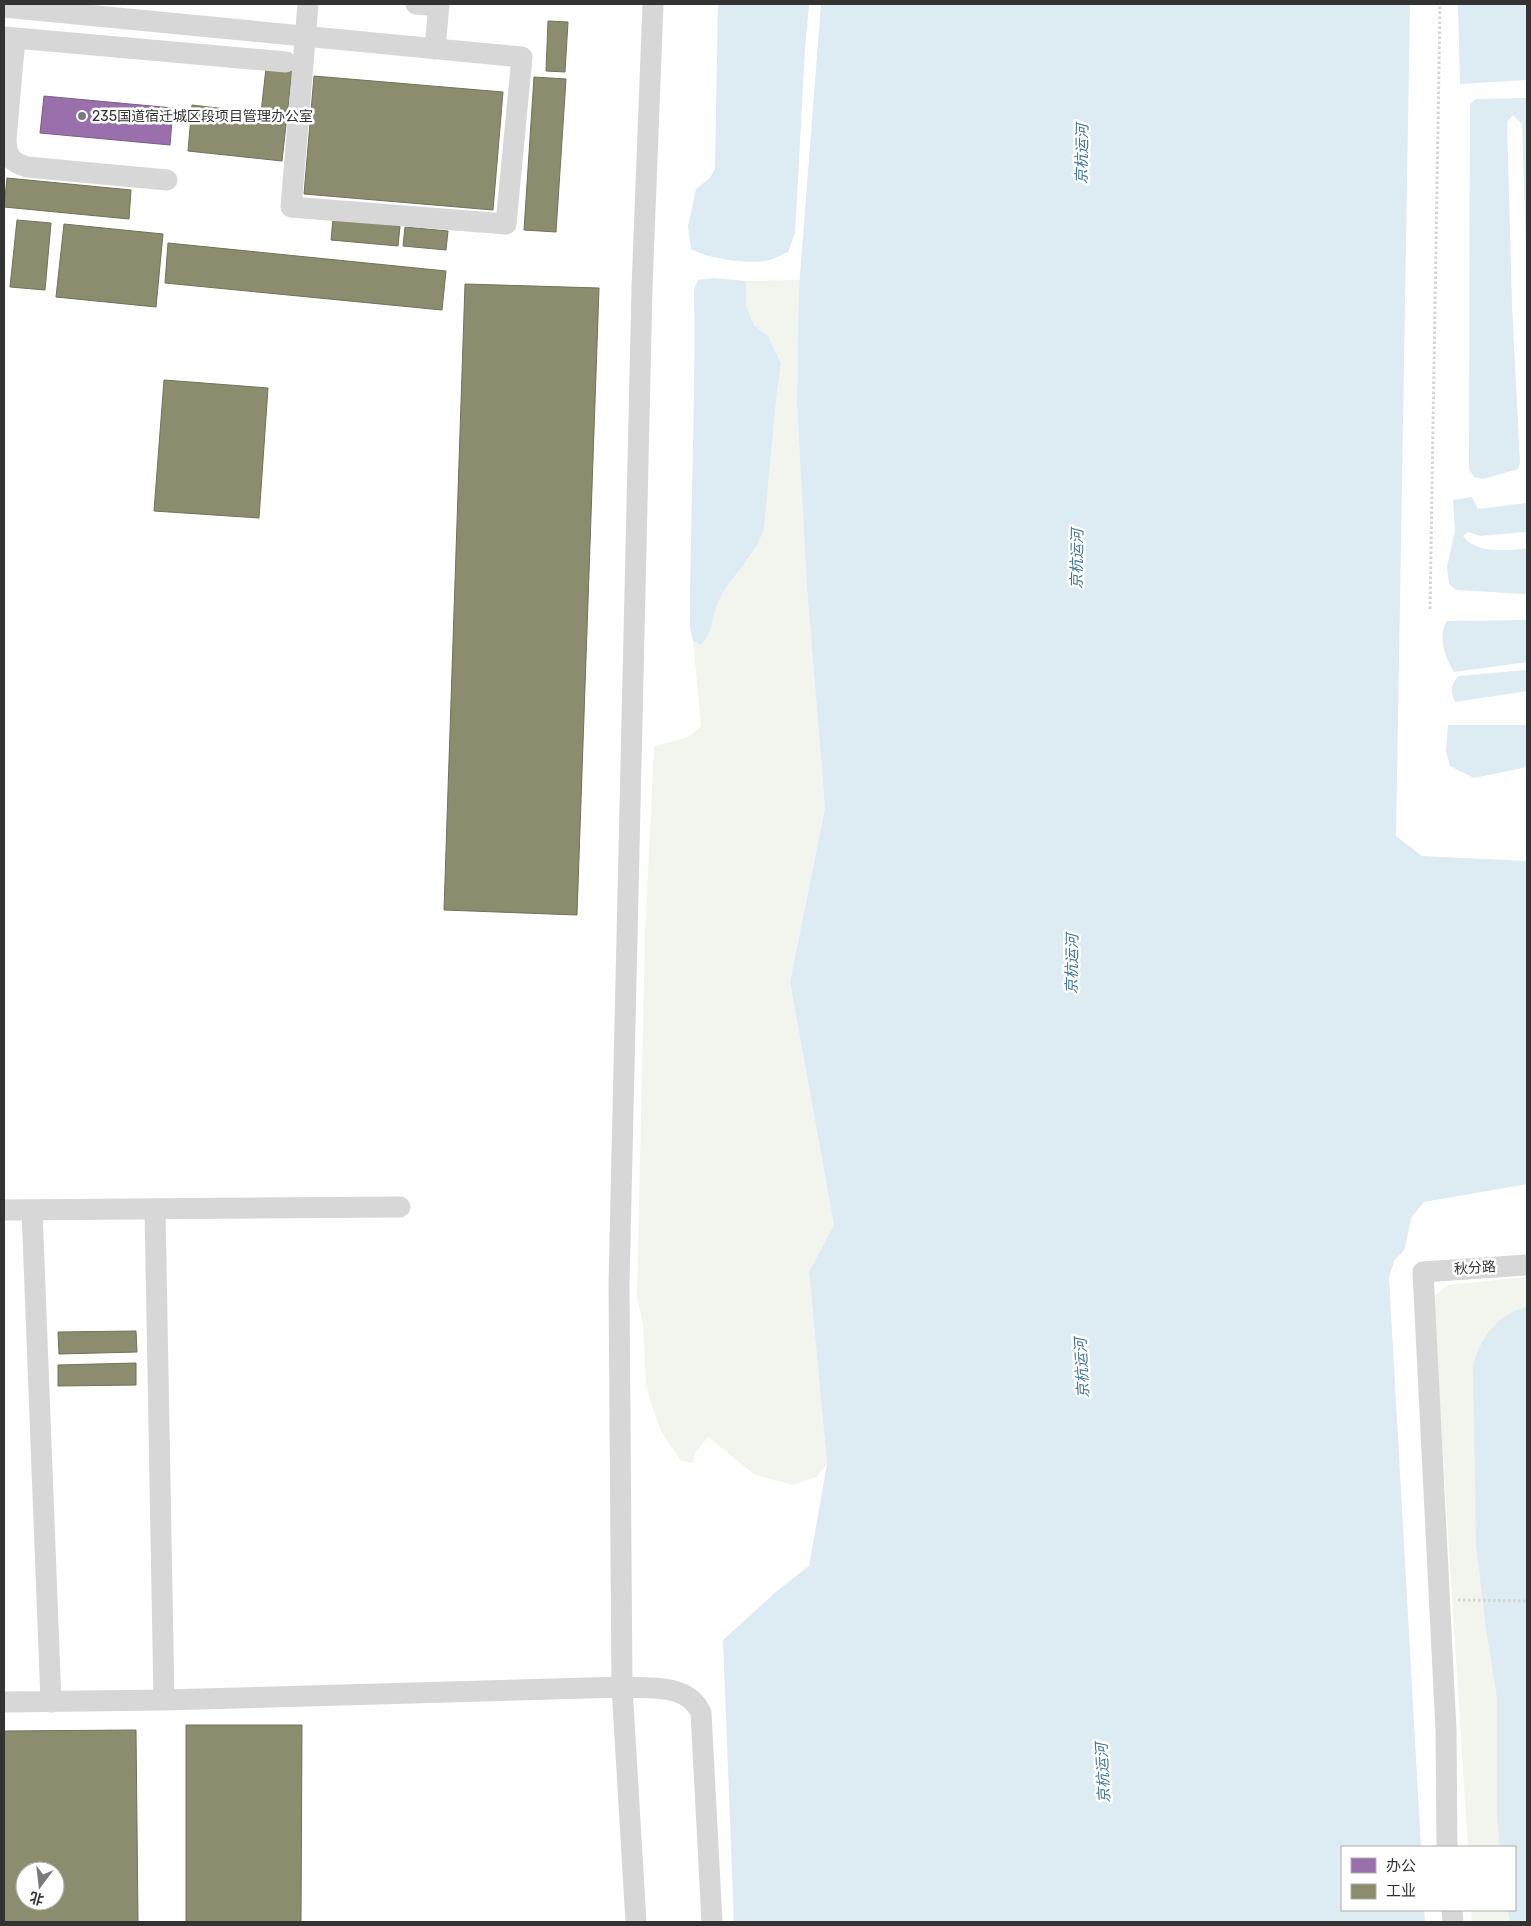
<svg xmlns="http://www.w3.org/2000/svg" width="1531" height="1926" font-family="Rubik,'Noto Sans SC',sans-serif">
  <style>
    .green { fill: #f1f5ed }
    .water { fill: #ddebf3 }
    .offices { fill: #9970ab; stroke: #7a5e87 }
    .industry { fill: #8c8c6e; stroke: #71715c; fill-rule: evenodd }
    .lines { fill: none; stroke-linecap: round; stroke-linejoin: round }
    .path { stroke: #d6d6d6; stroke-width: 3; stroke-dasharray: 2.5 2.5; stroke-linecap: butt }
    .minor { stroke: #d7d7d7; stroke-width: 21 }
    .poi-dot { fill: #7a7a7a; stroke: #fff; stroke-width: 2 }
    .labels { text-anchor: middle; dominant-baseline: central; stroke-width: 5; stroke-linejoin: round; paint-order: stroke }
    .poi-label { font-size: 14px; fill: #333; stroke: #fff; text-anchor: start }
    .street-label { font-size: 14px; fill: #333; stroke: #fff }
    .water-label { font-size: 15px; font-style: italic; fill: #3f7597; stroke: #fff }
  </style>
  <rect width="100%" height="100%" fill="#fff"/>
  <path class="green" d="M 800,280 L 797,404 L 807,588 L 825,808 L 790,982 L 834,1225 L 809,1273 L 827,1464 L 816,1477 L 793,1485 L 755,1475 L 708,1437 L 695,1453 L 693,1463 L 681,1461 L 661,1431 L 651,1403 L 646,1384 L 643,1324 L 637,1298 L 645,936 L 654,747 L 690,736 L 701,726 L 693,641 L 701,645 C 712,633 712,616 718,602 C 726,584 741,568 753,553 L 781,363 L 768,336 L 754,325 L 746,305 L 746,281 Z
    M 1527,1277 L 1527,1922 L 1472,1922 L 1471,1910 L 1515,1910 L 1515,1847 L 1468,1847 L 1433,1298 L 1447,1285 Z"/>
  <path class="water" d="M 718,4 L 809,4 L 805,49 L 795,233 L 788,252 C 783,254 776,258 770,260 C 751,265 708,259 691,249 L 688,226 L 696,189 L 710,178 L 715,169 Z
    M 821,4 L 1410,4 L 1396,836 L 1422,856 L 1527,861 L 1527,1184 L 1424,1202 L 1411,1218 L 1405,1249 L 1394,1261 L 1389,1278 L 1421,1847 L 1342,1847 L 1342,1910 L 1424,1910 L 1425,1922 L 734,1922 L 723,1640 L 778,1590 L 809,1566 L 827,1464 L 809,1272 L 834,1225 L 790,982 L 825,808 L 807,588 L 797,404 L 799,288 Z
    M 1458,4 L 1527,4 L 1527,80 L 1460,84 Z
    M 1527,98 L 1527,279 L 1522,124 L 1513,115 L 1507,122 L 1512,306 L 1520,463 L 1518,469 L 1483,479 L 1474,477 L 1469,469 L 1470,104 L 1476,99 Z
    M 713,278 L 746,281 L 746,305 L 754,325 L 768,336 L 781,363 L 776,399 L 764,527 C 755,560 730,574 718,603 C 712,617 712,634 701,645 L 693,641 L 690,628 C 690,515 696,402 694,290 L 698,280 Z
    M 1472,497 L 1478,509 L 1527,503 L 1527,532 L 1480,536 L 1468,532 L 1463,536 C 1476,554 1507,551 1527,548 L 1527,594 L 1456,590 L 1449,584 L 1447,567 L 1455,531 L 1453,500 Z
    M 1527,620 L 1527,662 L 1454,672 C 1445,658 1437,636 1447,621 Z
    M 1527,670 L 1527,691 L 1455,702 C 1450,691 1451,685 1458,676 Z
    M 1448,725 L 1527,725 L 1527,767 L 1474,778 L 1450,766 L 1446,751 Z
    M 1527,1307 L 1527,1922 L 1510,1922 L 1508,1910 L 1515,1910 L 1515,1847 L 1500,1847 L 1497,1818 L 1497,1698 L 1486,1628 L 1476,1546 L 1473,1367 C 1479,1339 1498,1313 1527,1307 Z"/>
  <path class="offices" d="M 44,96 L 173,108 L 170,145 L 40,133 Z"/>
  <path class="industry" d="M 548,21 L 568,22 L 565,72 L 546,71 Z
    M 266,68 L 292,71 L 282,161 L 188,151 L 192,105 L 261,113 Z
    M 314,76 L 503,92 L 493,210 L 304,194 Z
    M 534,77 L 566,79 L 556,232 L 524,230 Z
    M 7,178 L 131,190 L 129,219 L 4,207 Z
    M 333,219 L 400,226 L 398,246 L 331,240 Z
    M 17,220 L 51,223 L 45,290 L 10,287 Z
    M 64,224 L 163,234 L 156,307 L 56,297 Z
    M 405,227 L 448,231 L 446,250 L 403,246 Z
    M 168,243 L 446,271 L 442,310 L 165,283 Z
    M 465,284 L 599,288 L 577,915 L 444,910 Z
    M 164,380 L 268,388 L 259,518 L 154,511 Z
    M 136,1331 L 137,1352 L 59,1354 L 58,1332 Z
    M 136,1363 L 136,1385 L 58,1386 L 58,1365 Z
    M 186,1725 L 302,1725 L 301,1922 L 186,1922 Z
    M 136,1730 L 138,1922 L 4,1922 L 4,1731 ZM 25,1871 L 55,1871 L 55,1901 L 25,1901 Z"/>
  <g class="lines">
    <path class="path" d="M 1430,609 L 1440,4
      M 1458,1600 L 1527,1601"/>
    <path class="minor" d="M 416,4 L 439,6
      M 4,7 C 176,24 349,41 522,57 L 506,224 L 291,207 L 308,4
      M 4,37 L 286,62
      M 15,38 L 6,140 C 7,157 11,162 27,167 L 167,180
      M 435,49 L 439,4
      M 155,1209 L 164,1700
      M 4,1210 L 400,1207
      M 32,1210 L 51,1702
      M 4,1702 L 164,1700 L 622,1687 C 650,1689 688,1683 701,1713 L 712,1922
      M 1447,1847 L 1446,1730 L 1423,1272 L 1527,1265
      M 1452,1910 L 1453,1922
      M 636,1922 L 622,1687 L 619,1284 L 642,288 L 653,4"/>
  </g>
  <circle class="poi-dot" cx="82" cy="116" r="5"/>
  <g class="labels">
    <g class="poi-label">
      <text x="92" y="116">235国道宿迁城区段项目管理办公室</text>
    </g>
    <g class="street-label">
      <text transform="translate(1475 1268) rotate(-4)">秋分路</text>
    </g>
    <g class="water-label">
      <text transform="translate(1082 154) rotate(-89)">京杭运河</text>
      <text transform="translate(1077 559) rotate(-89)">京杭运河</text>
      <text transform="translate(1072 964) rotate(-89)">京杭运河</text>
      <text transform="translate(1082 1368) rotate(-93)">京杭运河</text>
      <text transform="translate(1103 1773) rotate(-93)">京杭运河</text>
    </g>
  </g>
  <rect width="1531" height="1926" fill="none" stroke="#333333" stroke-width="10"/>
  <rect x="1341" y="1846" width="175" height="65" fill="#ffffff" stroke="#adadad"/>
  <rect x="1351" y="1858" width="25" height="15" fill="#9970ab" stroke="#adadad"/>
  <text x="1386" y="1871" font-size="15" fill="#333333">办公</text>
  <rect x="1351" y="1884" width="25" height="15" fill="#8c8c6e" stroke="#adadad"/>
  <text x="1386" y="1896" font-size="15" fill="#333333">工业</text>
  <g transform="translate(40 1886) rotate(195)"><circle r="24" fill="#ffffff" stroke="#adadad"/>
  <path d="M0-4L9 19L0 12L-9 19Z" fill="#7a7a7a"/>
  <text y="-8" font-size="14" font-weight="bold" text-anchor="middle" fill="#333333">北</text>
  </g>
</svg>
